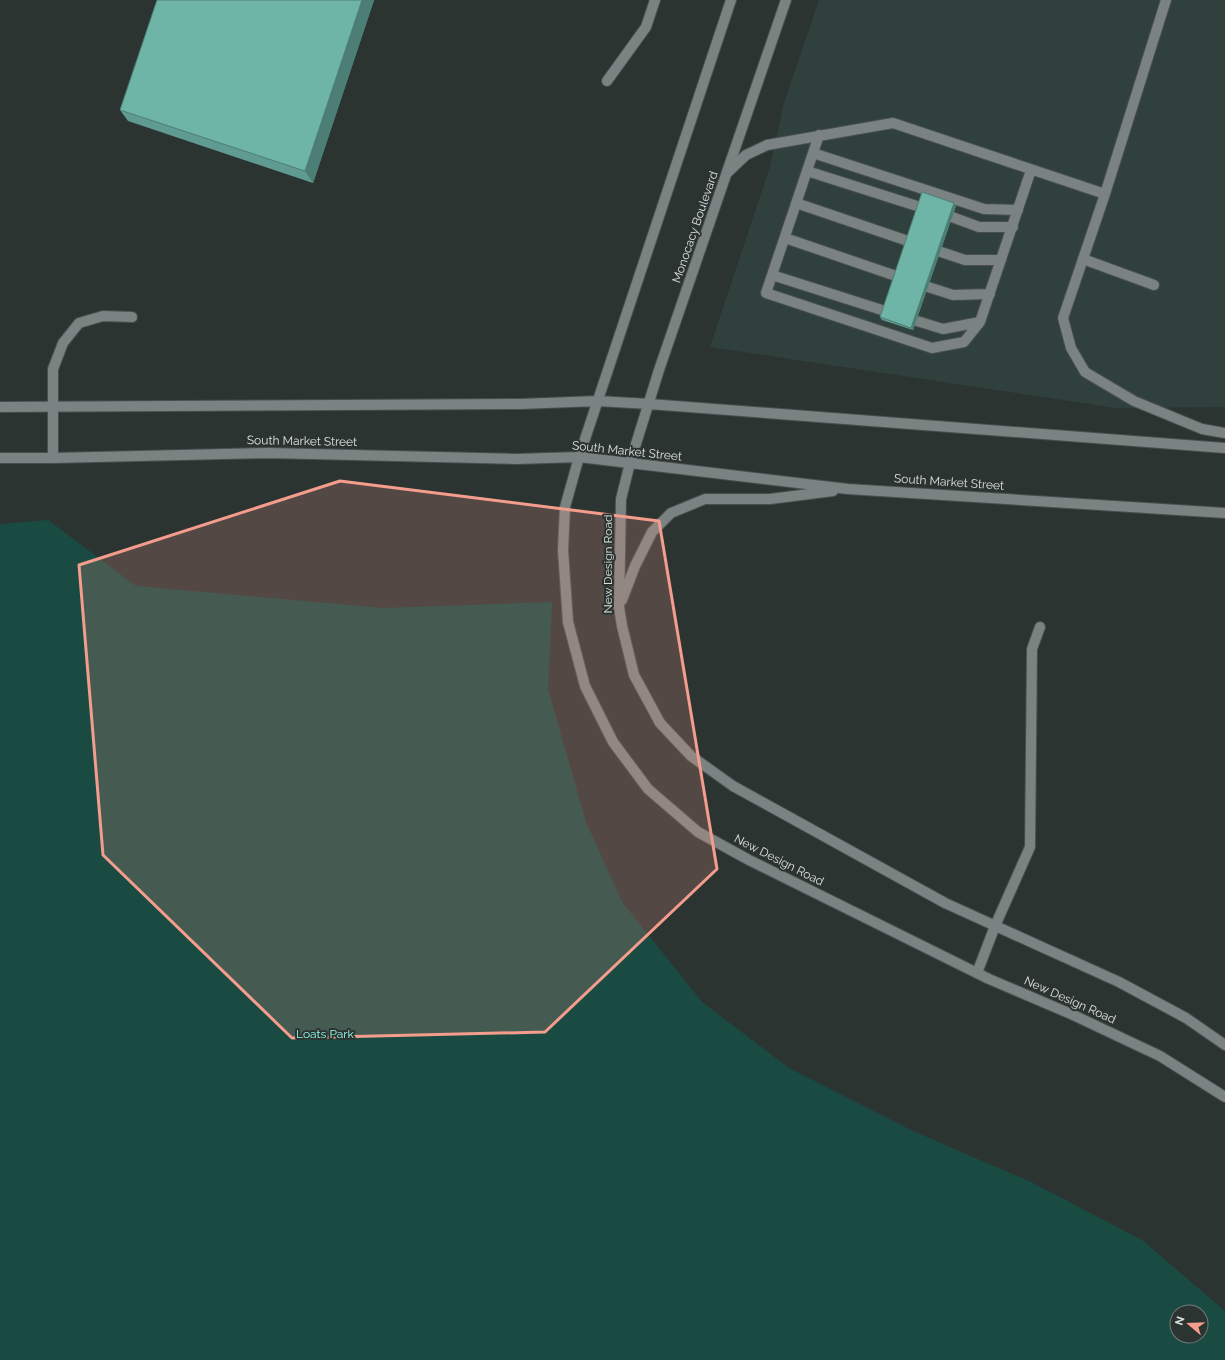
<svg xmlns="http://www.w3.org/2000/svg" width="1225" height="1360" font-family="Raleway,sans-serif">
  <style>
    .built { fill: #30403d }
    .green { fill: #1a4b43; fill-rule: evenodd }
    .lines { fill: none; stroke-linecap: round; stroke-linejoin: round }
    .lane-casing { stroke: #484f4d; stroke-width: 12 }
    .secondary-casing { stroke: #484f4d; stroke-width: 12 }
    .lane { stroke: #7a8381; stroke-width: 10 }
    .secondary { stroke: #7a8381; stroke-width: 10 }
    .wall { fill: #5f9b90 }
    .shaded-wall { fill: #4d7e75 }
    .building { fill: #6eb4a7; stroke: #4d7e75 }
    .marked { fill: #f49d8d; fill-opacity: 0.2; stroke: #f49d8d; stroke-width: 3; stroke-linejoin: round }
    .labels { text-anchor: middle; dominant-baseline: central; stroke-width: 4; stroke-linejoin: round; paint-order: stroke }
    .street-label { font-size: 12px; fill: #dbe0df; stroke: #2c3432 }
    .park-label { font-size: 12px; fill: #90fbe8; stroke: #2c3432 }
  </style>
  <rect width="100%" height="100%" fill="#2c3432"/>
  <path class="built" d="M 819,0 L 1225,0 L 1225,407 L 1116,408 L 710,347 L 770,167 L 783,106 Z"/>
  <path class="green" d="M 48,520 L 136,586 L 383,608 L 552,602 L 548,689 L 586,822 L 622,902 L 702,1002 L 789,1068 L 913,1131 L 1031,1182 L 1142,1240 L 1225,1311 L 1225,1360 L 0,1360 L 0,524 ZM 1177,1312 L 1201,1312 L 1201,1336 L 1177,1336 Z"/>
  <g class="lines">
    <defs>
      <path id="lane" d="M 607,81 L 646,27 L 655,0
        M 819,135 L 766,293 L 932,348 L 964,342 L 980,322 L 1031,170
        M 813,153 L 984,209 L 1018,210
        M 807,171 L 920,207
        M 727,173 L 746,155 L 767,145 L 893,123 L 1105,194
        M 796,203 L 908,241
        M 952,217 L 979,227 L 1013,227
        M 785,238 L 896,276
        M 941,252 L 965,260 L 1001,260
        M 772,275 L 885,311
        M 1154,285 L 1083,259 L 1105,194 L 1166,0
        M 928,287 L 953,295 L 990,294
        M 917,321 L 943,329 L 980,322
        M 53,458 L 53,369 L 63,343 L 79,323 L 103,316 L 132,317
        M 977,973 L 995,926 L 1030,847 L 1032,649 L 1040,627"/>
      <path id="secondary" d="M 731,0 L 579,457 L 565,507 L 563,550 L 568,622 L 585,686 L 613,742 L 648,789 L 698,832 L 749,860 L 989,979 L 1071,1014 L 1160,1056 L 1225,1097
        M 786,0 L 659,370 L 630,463 L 621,499 L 619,607 L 622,626 L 634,675 L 660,723 L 691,756 L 733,786 L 945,903 L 1119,982 L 1186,1018 L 1225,1045
        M 1083,259 L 1063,318 L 1071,348 L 1085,372 L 1134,401 L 1202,429 L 1225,433
        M 0,407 L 520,404 L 598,401 L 649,404 L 1225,448
        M 0,458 L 53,458 L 269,453 L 516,459 L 579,457 L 848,489 L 1225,513
        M 622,600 L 635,566 L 652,532 L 671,513 L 705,499 L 770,499 L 833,491"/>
    </defs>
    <use href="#lane" class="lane-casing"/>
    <use href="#secondary" class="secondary-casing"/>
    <use href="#lane" class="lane"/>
    <use href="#secondary" class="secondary"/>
  </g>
  <path class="wall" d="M 374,0 L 313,183 L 128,121 L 120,110 Z
    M 956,206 L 913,330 L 882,320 L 880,317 Z"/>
  <path class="shaded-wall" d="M 362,0 L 374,0 L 313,183 L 305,171 Z
    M 954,203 L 956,206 L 913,330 L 911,328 Z"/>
  <path class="building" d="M 157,0 L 362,0 L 305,171 L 120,110 Z
    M 922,192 L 954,203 L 911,328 L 880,317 Z"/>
  <path class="marked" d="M 340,481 L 659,521 L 717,869 L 545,1032 L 292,1038 L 103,855 L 79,565 Z"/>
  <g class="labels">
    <g class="street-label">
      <text transform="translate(695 227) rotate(-71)">Monocacy Boulevard</text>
      <text transform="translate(302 441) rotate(1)">South Market Street</text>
      <text transform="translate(627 451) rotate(6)">South Market Street</text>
      <text transform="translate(949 482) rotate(4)">South Market Street</text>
      <text transform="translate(608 564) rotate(-90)">New Design Road</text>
      <text transform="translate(779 860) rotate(27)">New Design Road</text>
      <text transform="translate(1070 1000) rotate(24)">New Design Road</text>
    </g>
    <g class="park-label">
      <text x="325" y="1034">Loats Park</text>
    </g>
  </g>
  <g transform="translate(1189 1324) rotate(289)"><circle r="19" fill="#2c3432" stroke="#727977"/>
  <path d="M0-3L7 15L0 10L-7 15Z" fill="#f49d8d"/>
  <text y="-6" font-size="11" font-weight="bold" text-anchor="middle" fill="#dbe0df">N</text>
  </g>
</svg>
